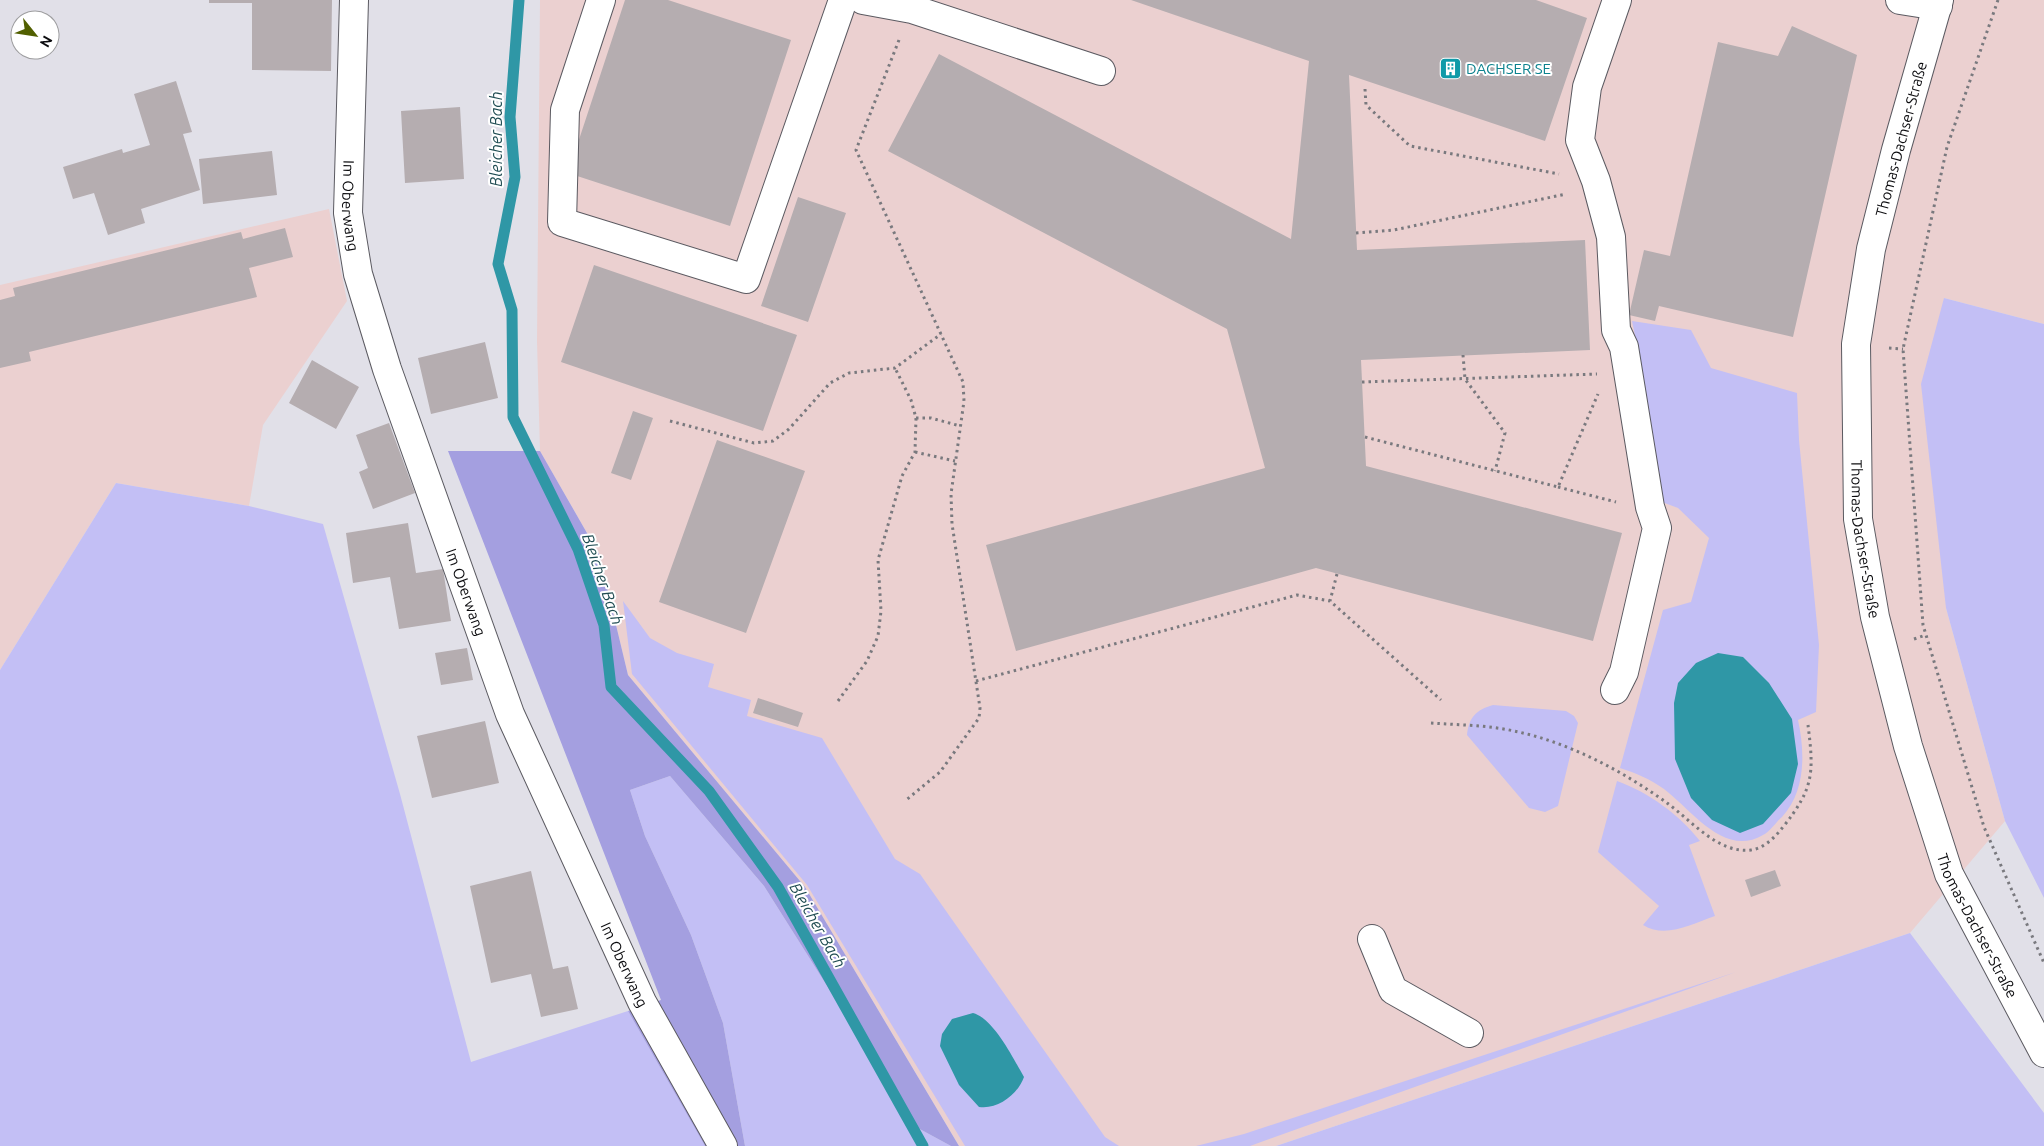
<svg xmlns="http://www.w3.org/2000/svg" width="2044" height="1146" font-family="Ubuntu,sans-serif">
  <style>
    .industrial { fill: #ebd0d0 }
    .green { fill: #c3bff5 }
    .forest { fill: #a49fe0 }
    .water { fill: #2f97a6 }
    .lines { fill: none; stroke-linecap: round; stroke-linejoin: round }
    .stream { stroke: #2f97a6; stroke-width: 11 }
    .building { fill: #b5adb0 }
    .minor-casing { stroke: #5b5a61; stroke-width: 30 }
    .path { stroke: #79797e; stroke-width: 3; stroke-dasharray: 2.5 4; stroke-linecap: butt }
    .minor { stroke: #fff; stroke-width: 28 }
    .labels { text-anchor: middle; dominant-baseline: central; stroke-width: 4; stroke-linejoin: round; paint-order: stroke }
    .culture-label { font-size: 15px; fill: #0d838f; stroke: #fff; text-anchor: start }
    .street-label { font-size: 15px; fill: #0b0b0e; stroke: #fff }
    .water-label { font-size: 16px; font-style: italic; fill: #1f4c52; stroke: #fff }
  </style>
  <rect width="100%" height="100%" fill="#e1e0e8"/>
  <path class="industrial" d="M 540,0 L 2044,0 L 2044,324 L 1944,298 L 1946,608 L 2005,821 L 1910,933 L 1276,1146 L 959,1146 L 805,887 L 628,675 L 599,554 L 540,451 L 537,341 Z
    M 329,209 L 347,301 L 263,425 L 249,506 L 116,483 L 0,670 L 0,285 Z"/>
  <path class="green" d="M 1944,298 L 2044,324 L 2044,898 L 2005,821 L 1946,608 L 1921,384 Z
    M 1632,321 L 1691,330 L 1711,368 L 1797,393 L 1799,440 L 1819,645 L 1816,712 L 1798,720 C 1805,752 1806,791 1782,817 C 1776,822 1770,832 1763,835 C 1724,858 1692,810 1664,789 C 1650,779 1636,773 1620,768 L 1663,610 L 1691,602 L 1709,538 L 1678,508 L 1662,502 L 1652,459 L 1643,374 Z
    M 116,483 L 249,506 L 323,524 L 400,794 L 471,1062 L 628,1011 L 705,1146 L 0,1146 L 0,670 Z
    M 623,601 L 650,638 L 677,653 L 714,664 L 708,687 L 751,700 L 747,716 L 822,738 L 895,859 L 920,874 L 1105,1137 L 1119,1146 L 965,1146 L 807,885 L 632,674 Z
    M 1493,705 L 1566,711 L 1574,716 L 1578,723 L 1558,806 L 1545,812 L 1529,808 L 1467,735 C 1469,717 1476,710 1493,705 Z
    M 670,776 L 764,886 L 916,1127 L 951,1146 L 745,1146 L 723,1023 L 691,935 L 645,836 L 630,790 Z
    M 1617,781 C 1648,792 1680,815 1700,841 L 1689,845 L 1715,916 C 1691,924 1666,939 1643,925 L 1659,906 L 1598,852 Z
    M 1910,933 L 2044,1113 L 2044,1146 L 1276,1146 Z
    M 1736,972 L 1250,1146 L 1196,1146 L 1244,1134 Z"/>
  <path class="forest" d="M 448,451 L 540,451 L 599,554 L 628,675 L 805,887 L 959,1146 L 951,1146 L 916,1127 L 764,886 L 670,776 L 630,790 L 645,836 L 691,935 L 723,1023 L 745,1146 L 705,1146 L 628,1011 L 661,1000 Z"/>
  <path class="water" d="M 1718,653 L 1743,657 L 1769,683 L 1792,719 L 1798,764 L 1791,793 L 1763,824 L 1740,833 L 1712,820 L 1691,798 L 1675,759 L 1674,703 L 1678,683 L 1696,663 Z
    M 973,1013 C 994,1019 1013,1058 1024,1077 C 1018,1094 998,1110 979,1107 L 959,1085 L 940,1046 L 942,1034 L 952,1019 Z"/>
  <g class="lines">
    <path class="stream" d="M 519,0 L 510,117 L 515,177 L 498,264 L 512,310 L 513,417 L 578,549 L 604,625 L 611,687 L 709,791 L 778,887 L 923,1146"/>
  </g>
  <path class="building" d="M 209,0 L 332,0 L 331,71 L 252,70 L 252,3 L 209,3 Z
    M 625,0 L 668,0 L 791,40 L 730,226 L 568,173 Z
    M 1131,0 L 1536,0 L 1587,18 L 1545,141 L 1349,75 L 1357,250 L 1585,240 L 1590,350 L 1361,360 L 1366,466 L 1622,533 L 1593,641 L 1316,568 L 1016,651 L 986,545 L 1265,468 L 1227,329 L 888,151 L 939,54 L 1291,239 L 1309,61 Z
    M 1792,26 L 1857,55 L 1793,337 L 1659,306 L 1655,321 L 1629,315 L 1644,250 L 1670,256 L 1718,42 L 1778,56 Z
    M 176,81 L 192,132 L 183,134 L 200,190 L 141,209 L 145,223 L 108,235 L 94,193 L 73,199 L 63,167 L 122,149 L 123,153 L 150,145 L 134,94 Z
    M 460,107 L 464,179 L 405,183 L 401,111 Z
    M 272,151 L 277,195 L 203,204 L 199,159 Z
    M 798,197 L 846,213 L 808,322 L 761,306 Z
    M 285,228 L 293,257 L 249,268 L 257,297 L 29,352 L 31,361 L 0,368 L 0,300 L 15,296 L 13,288 L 241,232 L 243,239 Z
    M 594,265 L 797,335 L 763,431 L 561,362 Z
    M 485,342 L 498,398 L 431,414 L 418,358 Z
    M 312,360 L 359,387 L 336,429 L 289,403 Z
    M 633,411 L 653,418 L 631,480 L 611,473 Z
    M 389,423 L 415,493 L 373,509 L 359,472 L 368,468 L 356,435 Z
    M 717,440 L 805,471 L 746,633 L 659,602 Z
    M 408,523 L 416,573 L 443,569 L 451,621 L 399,629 L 390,577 L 353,583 L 346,533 Z
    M 467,648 L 473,680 L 441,685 L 435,653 Z
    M 758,698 L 803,713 L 798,727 L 753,713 Z
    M 485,721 L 499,783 L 432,798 L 417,736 Z
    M 1775,870 L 1781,886 L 1751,897 L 1745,880 Z
    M 531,871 L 553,969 L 568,966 L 578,1009 L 541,1017 L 531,974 L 491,983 L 470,886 Z"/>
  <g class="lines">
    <defs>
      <g id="minor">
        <path id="s1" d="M 354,0 L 348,213 L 358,274 L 387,369 L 510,714 L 642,1002 L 723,1146"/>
        <path d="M 601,0 L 565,110 L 562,222 L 746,279 L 843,0"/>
        <path d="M 863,0 L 912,9 L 1101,71"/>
        <path d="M 1900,0 L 1938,6"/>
        <path id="s2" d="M 1939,0 L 1896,150 L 1871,249 L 1856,344 L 1858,519 L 1875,617 L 1908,746 L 1949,874 L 2044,1053"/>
        <path d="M 1615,690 L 1624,672 L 1657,528 L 1650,507 L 1624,347 L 1616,330 L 1611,237 L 1596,181 L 1580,140 L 1587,87 L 1617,0"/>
        <path d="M 1372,939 L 1393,990 L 1469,1033"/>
      </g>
    </defs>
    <use href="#minor" class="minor-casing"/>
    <path class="path" d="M 1998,0 L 1947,147 L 1903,349 L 1923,625 L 1984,827 L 2044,963
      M 899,40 L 856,150 L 963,382 L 964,401 L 951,494 L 952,524 L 980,708 L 979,718 L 940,772 L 905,801
      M 1365,89 L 1366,105 L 1410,146 L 1559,174
      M 1356,233 L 1394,230 L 1566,194
      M 1889,348 L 1903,349
      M 1463,355 L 1465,379 L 1505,433 L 1495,471
      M 1362,382 L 1597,374
      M 916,418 L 931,418 L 960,426
      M 670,421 L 754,443 L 773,441 L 789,429 L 830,383 L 849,373 L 895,368 L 941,334
      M 1365,437 L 1558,487 L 1598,394
      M 915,452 L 955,461
      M 1558,487 L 1616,502
      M 1337,574 L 1330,601 L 1441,700
      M 1914,639 L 1926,635
      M 976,681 L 1297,595 L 1330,601
      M 838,701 L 867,661 L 878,636 L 881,611 L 878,560 L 902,476 L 915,452 L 916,418 L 911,400 L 895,368
      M 1431,723 C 1458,725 1487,725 1514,731 C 1568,742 1623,771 1667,803 C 1691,820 1718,854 1751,850 C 1765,848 1775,837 1783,827 C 1814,788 1814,773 1808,725"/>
    <use href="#minor" class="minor"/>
  </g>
  <defs>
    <symbol id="building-square" viewBox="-11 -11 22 22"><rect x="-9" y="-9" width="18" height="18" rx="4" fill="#0f9aa8" stroke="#fff"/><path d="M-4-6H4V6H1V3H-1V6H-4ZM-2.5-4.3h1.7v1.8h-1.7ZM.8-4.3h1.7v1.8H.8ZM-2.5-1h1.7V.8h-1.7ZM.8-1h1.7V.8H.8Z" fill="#fff"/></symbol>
  </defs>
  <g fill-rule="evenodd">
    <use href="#building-square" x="1438" y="56" width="25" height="25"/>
  </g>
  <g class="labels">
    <g class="culture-label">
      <text x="1466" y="68">DACHSER SE</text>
    </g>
    <g class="street-label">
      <text transform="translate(1901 139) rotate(-75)">Thomas-Dachser-Straße</text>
      <text stroke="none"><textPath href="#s1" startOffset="206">Im Oberwang</textPath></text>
      <text stroke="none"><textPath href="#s2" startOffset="550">Thomas-Dachser-Straße</textPath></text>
      <text stroke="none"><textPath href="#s1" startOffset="611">Im Oberwang</textPath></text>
      <text stroke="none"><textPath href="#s2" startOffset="955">Thomas-Dachser-Straße</textPath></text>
      <text stroke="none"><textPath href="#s1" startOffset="1016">Im Oberwang</textPath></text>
    </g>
    <g class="water-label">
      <text transform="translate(496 139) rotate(-90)">Bleicher Bach</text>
      <text transform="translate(603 579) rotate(71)">Bleicher Bach</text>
      <text transform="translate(818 925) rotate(60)">Bleicher Bach</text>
    </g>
  </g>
  <g transform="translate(35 35) rotate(120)"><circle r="24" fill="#ffffff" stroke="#9d9d9f"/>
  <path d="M0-4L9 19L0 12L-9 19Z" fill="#515f00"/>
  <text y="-8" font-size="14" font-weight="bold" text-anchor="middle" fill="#0b0b0e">N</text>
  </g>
</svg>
